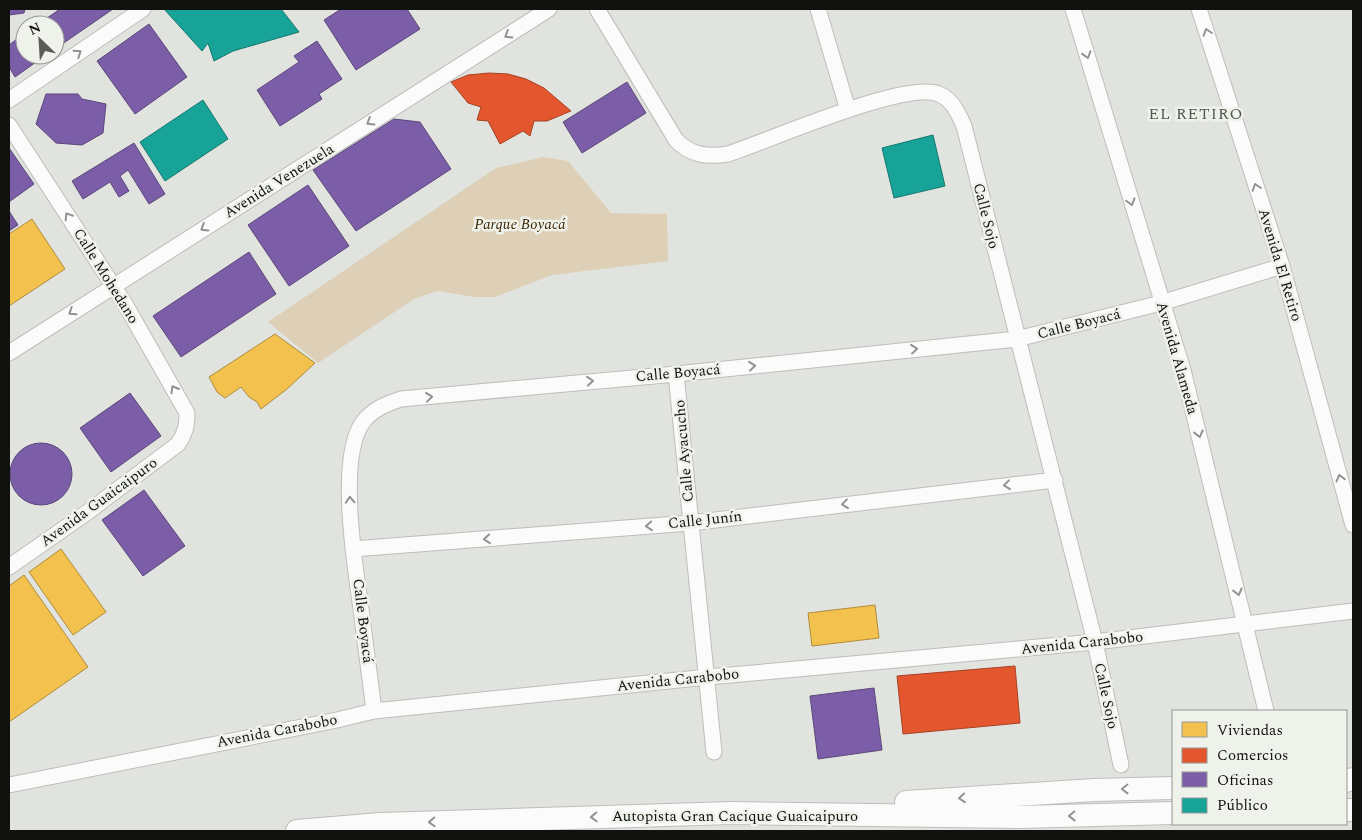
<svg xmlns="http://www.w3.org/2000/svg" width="1362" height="840" font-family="Spectral,serif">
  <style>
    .green { fill: #decfb7 }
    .homes { fill: #f2c14e; stroke: #ae8c3b }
    .shops { fill: #e4572e; stroke: #a54225 }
    .offices { fill: #7b5ea7; stroke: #5b477a }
    .public { fill: #17a398; stroke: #15786f }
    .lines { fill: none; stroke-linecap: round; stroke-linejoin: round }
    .minor-casing { stroke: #bdbebb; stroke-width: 17 }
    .highway-casing { stroke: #bdbebb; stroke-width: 24 }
    .minor { stroke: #fafbfa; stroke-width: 15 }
    .highway { stroke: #fafbfa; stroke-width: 22 }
    .oneway { stroke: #919291 }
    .labels { text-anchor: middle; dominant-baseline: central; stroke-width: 5; stroke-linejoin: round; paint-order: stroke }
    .street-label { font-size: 15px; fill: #111210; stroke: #eef2ea }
    .park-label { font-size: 15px; font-style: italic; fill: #3e2600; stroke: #eef2ea }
    .neighbourhood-label { font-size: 16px; letter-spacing: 1px; fill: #535750; stroke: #eef2ea }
  </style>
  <rect width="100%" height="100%" fill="#e1e3de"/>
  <path class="green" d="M 543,157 L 568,161 L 611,213 L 667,214 L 668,261 L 552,275 L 495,297 L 475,297 L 437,291 L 414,299 L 318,363 L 268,322 L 496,168 Z"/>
  <path class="homes" d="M 32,219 L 65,269 L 9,306 L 9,234 Z
    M 275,334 L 315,363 L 287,389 L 261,409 L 257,402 L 249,397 L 241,387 L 225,398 L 217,392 L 209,377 Z
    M 61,549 L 106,612 L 73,635 L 29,572 Z
    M 24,575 L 88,667 L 9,722 L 9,586 Z
    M 875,605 L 879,638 L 812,646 L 808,613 Z"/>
  <path class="shops" d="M 489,73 L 508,74 L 526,79 L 544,88 L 571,111 L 547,121 L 534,121 L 530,136 L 523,131 L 500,144 L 488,121 L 477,120 L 481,107 L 468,103 L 451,82 L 468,75 Z
    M 1015,666 L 1020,723 L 903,734 L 897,676 Z"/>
  <path class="offices" d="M 9,9 L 25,9 L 24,13 L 9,15 Z
    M 60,9 L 113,9 L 55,49 L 55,25 L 37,25 Z
    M 341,9 L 407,9 L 420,29 L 356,70 L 324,20 Z
    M 149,24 L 187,77 L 135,114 L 97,61 Z
    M 25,33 L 25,55 L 46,55 L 15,77 L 9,67 L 9,45 Z
    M 317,41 L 342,79 L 319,94 L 322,99 L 280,126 L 257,90 L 299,62 L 294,56 Z
    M 627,82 L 646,113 L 582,153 L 563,122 Z
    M 46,94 L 78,94 L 82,99 L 106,104 L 103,133 L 82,145 L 56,143 L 36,124 Z
    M 394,119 L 420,122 L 451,169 L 356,231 L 313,170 Z
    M 134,143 L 165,194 L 149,204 L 128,170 L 120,176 L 129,191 L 119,197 L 110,182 L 83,199 L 72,181 Z
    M 9,148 L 34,184 L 9,202 Z
    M 308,185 L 349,246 L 289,286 L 248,225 Z
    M 9,211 L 18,225 L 9,231 Z
    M 249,252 L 276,294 L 181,357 L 153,316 Z
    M 130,393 L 161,436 L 111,472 L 80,428 Z
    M10 474a31 31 0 1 1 62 0a31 31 0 1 1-62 0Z
    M 144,490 L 185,546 L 143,576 L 102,520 Z
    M 874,688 L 882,750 L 818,759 L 810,696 Z"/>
  <path class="public" d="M 164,9 L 281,9 L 299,32 L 233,51 L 214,61 L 208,43 L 202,51 Z
    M 203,100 L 228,139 L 165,181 L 140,142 Z
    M 933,135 L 945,186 L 894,198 L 882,148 Z"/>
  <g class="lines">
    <defs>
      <path id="minor" d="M 597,9 L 676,140 C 691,156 708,157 728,154 C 768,141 906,80 939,94 C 953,100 958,113 964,126 L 1095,642 L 1121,765
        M 818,9 L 848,110
        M 1073,9 L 1183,370 L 1266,711
        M 1199,9 L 1282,266 L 1353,525
        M 9,100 L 143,9
        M 9,125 L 125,304 L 187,413 C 187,426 185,434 178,444 L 89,511 L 9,567
        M 9,353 L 549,9
        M 676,374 L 714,752
        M 353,549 L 690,523 L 1055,480
        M 374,711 C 370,677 365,643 361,609 C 355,566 337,457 363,422 C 373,409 386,404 401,399 L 676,374 L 1017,339 L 1161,303 L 1282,266
        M 9,785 L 337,720 L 374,711 L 708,677 L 1095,642 L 1353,611"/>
      <path id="highway" d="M 1346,781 L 1353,779
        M 906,802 L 1094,790 L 1173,788
        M 1346,810 L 1353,810
        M 297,831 L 380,824 L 731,813 L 1021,817 L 1173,813"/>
    </defs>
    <use href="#minor" class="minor-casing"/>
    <use href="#highway" class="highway-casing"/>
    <use href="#minor" class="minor"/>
    <use href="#highway" class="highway"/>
  </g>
  <defs><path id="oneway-chevron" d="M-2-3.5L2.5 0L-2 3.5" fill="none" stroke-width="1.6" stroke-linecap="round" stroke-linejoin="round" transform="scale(1.25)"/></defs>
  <g class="oneway">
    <use href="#oneway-chevron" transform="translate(1207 32) rotate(-108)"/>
    <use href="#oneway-chevron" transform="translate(508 35) rotate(148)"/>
    <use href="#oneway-chevron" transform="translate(78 53) rotate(-34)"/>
    <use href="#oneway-chevron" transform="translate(1087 55) rotate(73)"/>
    <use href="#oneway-chevron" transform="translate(370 122) rotate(148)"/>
    <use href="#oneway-chevron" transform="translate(1256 187) rotate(-108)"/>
    <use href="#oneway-chevron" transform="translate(1131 202) rotate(74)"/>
    <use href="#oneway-chevron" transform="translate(68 216) rotate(-123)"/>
    <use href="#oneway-chevron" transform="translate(204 228) rotate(148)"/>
    <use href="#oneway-chevron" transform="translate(72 312) rotate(147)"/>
    <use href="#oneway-chevron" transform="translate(914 349) rotate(-6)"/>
    <use href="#oneway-chevron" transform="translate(752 366) rotate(-6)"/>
    <use href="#oneway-chevron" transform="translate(590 381) rotate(-5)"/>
    <use href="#oneway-chevron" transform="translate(174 389) rotate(-120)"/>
    <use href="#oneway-chevron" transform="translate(429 397) rotate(-6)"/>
    <use href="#oneway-chevron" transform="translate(1199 434) rotate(76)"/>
    <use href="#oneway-chevron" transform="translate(1340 478) rotate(-105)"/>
    <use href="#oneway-chevron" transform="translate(1007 485) rotate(173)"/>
    <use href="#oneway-chevron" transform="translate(350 500) rotate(-93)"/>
    <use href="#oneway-chevron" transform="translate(845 504) rotate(173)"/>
    <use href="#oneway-chevron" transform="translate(649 526) rotate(175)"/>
    <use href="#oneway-chevron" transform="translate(487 539) rotate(175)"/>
    <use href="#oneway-chevron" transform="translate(1238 592) rotate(76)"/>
    <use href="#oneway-chevron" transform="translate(1125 789) rotate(179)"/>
    <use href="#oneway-chevron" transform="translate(962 798) rotate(176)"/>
    <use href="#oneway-chevron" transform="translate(1072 816) rotate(179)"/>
    <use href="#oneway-chevron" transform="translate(594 817) rotate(178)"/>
    <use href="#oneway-chevron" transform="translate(432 822) rotate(178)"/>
  </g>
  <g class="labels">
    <g class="street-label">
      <text transform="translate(279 181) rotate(-32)">Avenida Venezuela</text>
      <text transform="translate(986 216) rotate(76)">Calle Sojo</text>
      <text transform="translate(1280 265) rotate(73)">Avenida El Retiro</text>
      <text transform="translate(106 276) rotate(58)">Calle Mohedano</text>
      <text transform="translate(1079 324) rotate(-14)">Calle Boyacá</text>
      <text transform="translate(1177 358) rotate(74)">Avenida Alameda</text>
      <text transform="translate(678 373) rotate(-5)">Calle Boyacá</text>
      <text transform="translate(684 451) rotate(-95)">Calle Ayacucho</text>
      <text transform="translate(99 502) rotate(-36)">Avenida Guaicaipuro</text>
      <text transform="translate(705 520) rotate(-6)">Calle Junín</text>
      <text transform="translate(363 621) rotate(83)">Calle Boyacá</text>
      <text transform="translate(1082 643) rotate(-6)">Avenida Carabobo</text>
      <text transform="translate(678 680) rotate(-6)">Avenida Carabobo</text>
      <text transform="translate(1106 696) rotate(78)">Calle Sojo</text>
      <text transform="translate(277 731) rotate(-11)">Avenida Carabobo</text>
      <text x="735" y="816">Autopista Gran Cacique Guaicaipuro</text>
    </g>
    <g class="park-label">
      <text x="520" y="224">Parque Boyacá</text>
    </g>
    <g class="neighbourhood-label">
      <text x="1196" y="114">EL RETIRO</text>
    </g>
  </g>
  <rect width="1362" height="840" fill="none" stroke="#111210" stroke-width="20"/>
  <rect x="1172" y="710" width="175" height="115" fill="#eef2ea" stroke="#969893"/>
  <rect x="1182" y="722" width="25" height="15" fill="#f2c14e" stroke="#969893"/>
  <text x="1217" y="735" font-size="15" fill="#111210">Viviendas</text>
  <rect x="1182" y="748" width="25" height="15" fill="#e4572e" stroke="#969893"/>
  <text x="1217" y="760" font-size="15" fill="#111210">Comercios</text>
  <rect x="1182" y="772" width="25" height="15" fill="#7b5ea7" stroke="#969893"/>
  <text x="1217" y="785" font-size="15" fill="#111210">Oficinas</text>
  <rect x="1182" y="798" width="25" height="15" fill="#17a398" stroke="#969893"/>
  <text x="1217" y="810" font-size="15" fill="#111210">Público</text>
  <g transform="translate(40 40) rotate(335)"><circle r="24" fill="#eef2ea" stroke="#969893"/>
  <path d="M0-4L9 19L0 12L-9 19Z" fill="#5a5b58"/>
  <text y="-8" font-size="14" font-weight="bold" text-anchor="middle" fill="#111210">N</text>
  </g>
</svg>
